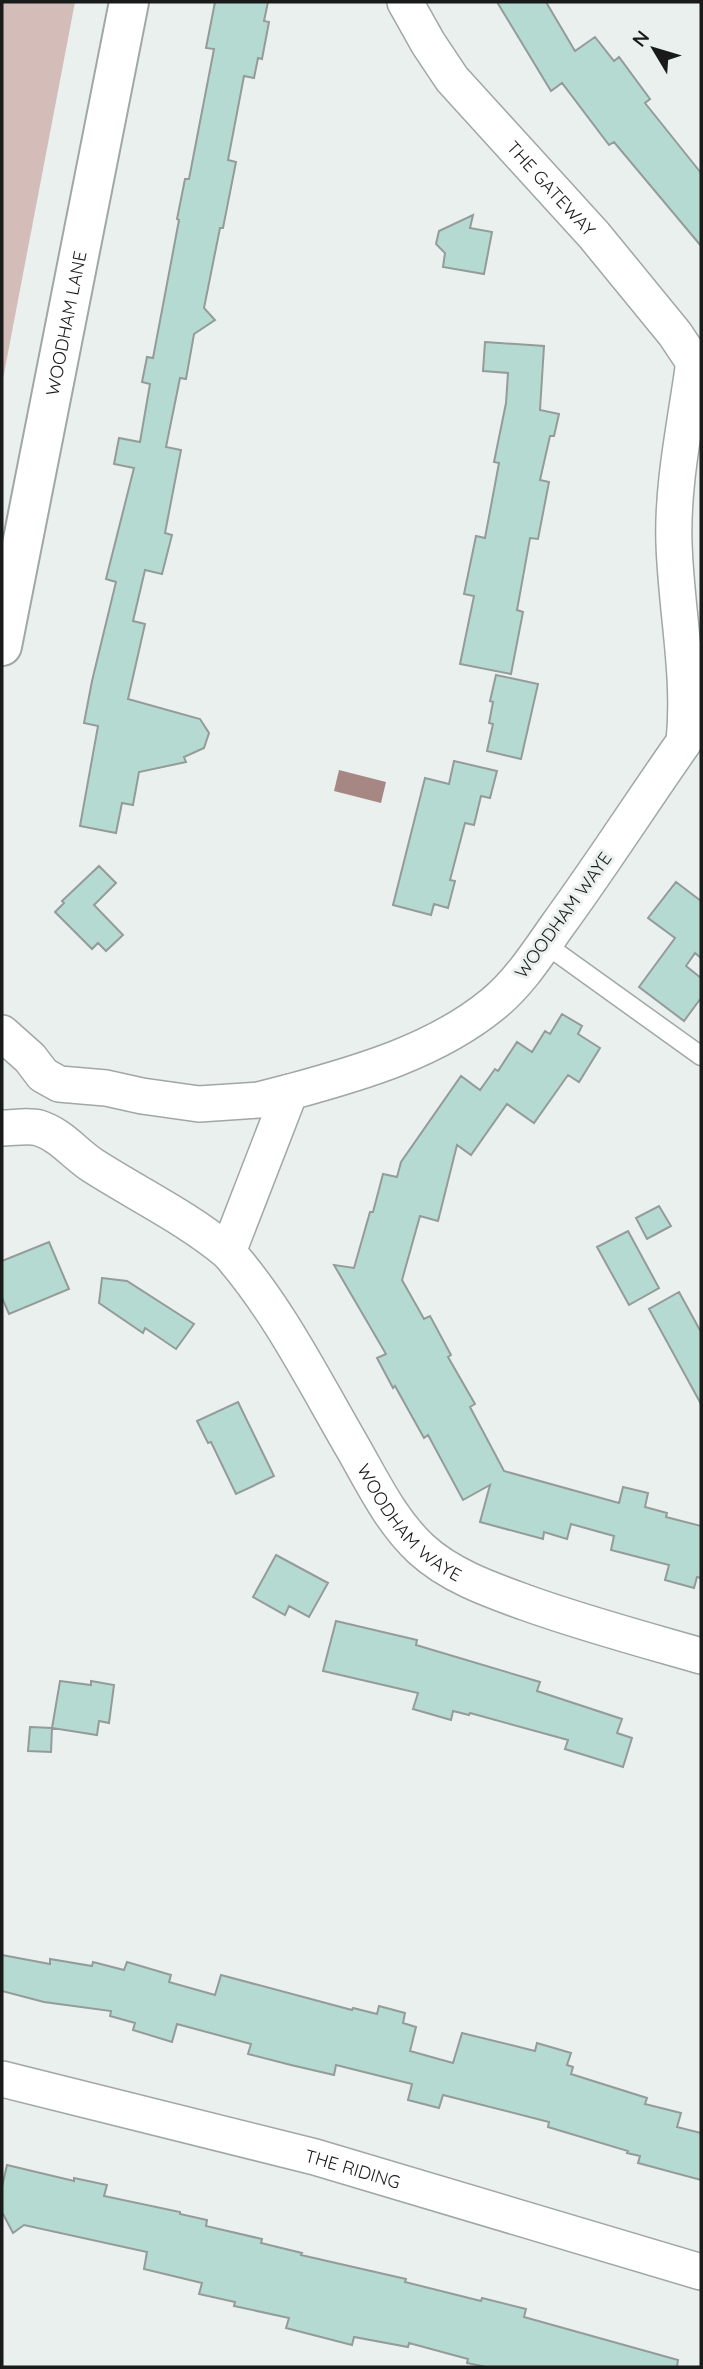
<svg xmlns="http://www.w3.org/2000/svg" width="703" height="2369" font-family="Quicksand,sans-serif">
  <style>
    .green { fill: #d4bcb9 }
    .water { fill: #a78783 }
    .building { fill: #b5dad2; stroke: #949b99; stroke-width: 2 }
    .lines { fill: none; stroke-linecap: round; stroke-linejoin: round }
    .lane-casing { stroke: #a0a7a5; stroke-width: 21 }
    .street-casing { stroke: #a0a7a5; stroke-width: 38 }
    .primary-casing { stroke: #a0a7a5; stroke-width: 42 }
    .lane { stroke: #fff; stroke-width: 18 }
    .street { stroke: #fff; stroke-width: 35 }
    .primary { stroke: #fff; stroke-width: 38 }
    .labels { text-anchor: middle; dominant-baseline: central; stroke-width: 6; stroke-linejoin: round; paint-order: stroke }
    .street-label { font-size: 18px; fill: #181b1a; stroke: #e9f0ee }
  </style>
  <rect width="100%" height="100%" fill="#e9f0ee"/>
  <path class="green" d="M 2,2 L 75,2 L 2,384 Z"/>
  <path class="water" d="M 339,770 L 386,782 L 381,803 L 334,791 Z"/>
  <path class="building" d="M 215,2 L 268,2 L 264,21 L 269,22 L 262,59 L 258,58 L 254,78 L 244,76 L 228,160 L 236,162 L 223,228 L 220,228 L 204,308 L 215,320 L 194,334 L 186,379 L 180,378 L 166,447 L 181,450 L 165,533 L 172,535 L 162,574 L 145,570 L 133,621 L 145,624 L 128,699 L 200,719 L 209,733 L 204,748 L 184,757 L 186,762 L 139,772 L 133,805 L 122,803 L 116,833 L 80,826 L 98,726 L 84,723 L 92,681 L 116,582 L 106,579 L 134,468 L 114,464 L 119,438 L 140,442 L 150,384 L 142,382 L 147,357 L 153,358 L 179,220 L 177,219 L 185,179 L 189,179 L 214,49 L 206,48 Z
    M 497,2 L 546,2 L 575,51 L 595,37 L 614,61 L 619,57 L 650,99 L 645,103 L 701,173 L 701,246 L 614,142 L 609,145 L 562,83 L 551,91 Z
    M 473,215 L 470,228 L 492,232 L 484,274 L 443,267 L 445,253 L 436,244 L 439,231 Z
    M 485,342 L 544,346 L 540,410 L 559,414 L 554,436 L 550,436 L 540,480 L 549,482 L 538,539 L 530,538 L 517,610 L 523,612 L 511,674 L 460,664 L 474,596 L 464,594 L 476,536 L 485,538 L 499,463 L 494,462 L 506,403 L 508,373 L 483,371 Z
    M 496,675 L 538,684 L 521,759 L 487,751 L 493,724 L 489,723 L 493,702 L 490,701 Z
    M 454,761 L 497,771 L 490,798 L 481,796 L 474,825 L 465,823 L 450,880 L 455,881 L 448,908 L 434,904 L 431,915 L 393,905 L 425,778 L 449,784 Z
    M 99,866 L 116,883 L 94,905 L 123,935 L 106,951 L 98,943 L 92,949 L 55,912 L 64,903 L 62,901 Z
    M 676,882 L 701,901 L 701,958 L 695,953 L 686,966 L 701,978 L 701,998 L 684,1021 L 639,987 L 675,938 L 648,918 Z
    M 562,1014 L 582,1026 L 578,1034 L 600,1048 L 579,1082 L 568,1075 L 534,1123 L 507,1104 L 471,1155 L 457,1145 L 438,1221 L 420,1216 L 402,1280 L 424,1319 L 430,1316 L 451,1355 L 448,1357 L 475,1404 L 470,1407 L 504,1471 L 619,1503 L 623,1487 L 648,1493 L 645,1507 L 667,1513 L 666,1517 L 701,1526 L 701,1578 L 697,1577 L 694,1588 L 665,1580 L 669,1565 L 611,1550 L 614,1536 L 571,1524 L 567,1539 L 544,1532 L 543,1539 L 480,1522 L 490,1485 L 463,1500 L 428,1435 L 424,1438 L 395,1386 L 393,1388 L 377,1358 L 386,1354 L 334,1265 L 354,1268 L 370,1212 L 373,1212 L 383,1174 L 397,1177 L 401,1162 L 461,1076 L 480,1090 L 495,1069 L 498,1071 L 517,1042 L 532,1052 L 545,1031 L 550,1034 Z
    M 659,1206 L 671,1226 L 647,1239 L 636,1218 Z
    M 628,1231 L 659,1288 L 629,1305 L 597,1247 Z
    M 49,1242 L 69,1289 L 9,1314 L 2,1298 L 2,1261 Z
    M 102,1278 L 127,1281 L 194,1324 L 176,1349 L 145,1328 L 143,1333 L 99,1303 Z
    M 679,1292 L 701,1332 L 701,1404 L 649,1309 Z
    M 238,1402 L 274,1476 L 236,1494 L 211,1442 L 208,1443 L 197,1421 Z
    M 276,1555 L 328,1583 L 309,1617 L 289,1606 L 285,1615 L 253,1597 Z
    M 336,1621 L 417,1640 L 416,1645 L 540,1682 L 537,1691 L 622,1719 L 617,1733 L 632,1738 L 623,1767 L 565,1749 L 568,1740 L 470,1713 L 469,1715 L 453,1711 L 451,1720 L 413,1709 L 418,1693 L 323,1671 Z
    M 60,1681 L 91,1685 L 91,1681 L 114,1685 L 109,1723 L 99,1721 L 97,1735 L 52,1728 Z
    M 30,1727 L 52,1728 L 51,1752 L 28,1751 Z
    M 2,1955 L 50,1964 L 50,1959 L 92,1966 L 93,1962 L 124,1970 L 127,1962 L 171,1975 L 169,1982 L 215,1995 L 221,1975 L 352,2010 L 353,2008 L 377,2014 L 379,2006 L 405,2013 L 403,2023 L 416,2027 L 410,2051 L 453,2063 L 462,2033 L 535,2051 L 537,2043 L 571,2053 L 567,2065 L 573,2067 L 571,2074 L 647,2098 L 645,2104 L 681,2113 L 677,2127 L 701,2133 L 701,2180 L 638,2163 L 640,2156 L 627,2153 L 628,2151 L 548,2127 L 549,2122 L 443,2095 L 439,2108 L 408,2100 L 412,2084 L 336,2065 L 334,2075 L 291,2065 L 248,2054 L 251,2044 L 177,2024 L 172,2042 L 133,2030 L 135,2023 L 110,2016 L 111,2011 L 44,2002 L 2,1991 Z
    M 7,2165 L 74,2181 L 74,2178 L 107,2185 L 104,2196 L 180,2212 L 180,2214 L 207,2220 L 206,2226 L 262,2239 L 261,2243 L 302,2253 L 301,2255 L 406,2279 L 405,2282 L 481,2301 L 482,2298 L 526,2309 L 524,2317 L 678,2360 L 677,2367 L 486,2367 L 467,2363 L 468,2359 L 409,2343 L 408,2347 L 354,2337 L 352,2345 L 286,2328 L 289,2318 L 234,2306 L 235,2302 L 199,2294 L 202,2283 L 144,2269 L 147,2252 L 24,2225 L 13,2233 L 2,2212 L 2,2187 Z"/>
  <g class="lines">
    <defs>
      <path id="lane" d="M 545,944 L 701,1056"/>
      <g id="street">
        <path id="s1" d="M 405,2 L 428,43 L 452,79 L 594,235 L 675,334 L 701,373"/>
        <path id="s2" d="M 694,361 C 686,421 672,483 674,543 C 676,610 691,676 684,742 C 641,803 601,866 557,926 C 538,953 519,983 493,1004 C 436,1051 360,1073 290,1092 L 228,1252 C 279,1310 314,1381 353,1448 C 373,1483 391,1521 421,1549 C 449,1575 488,1589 524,1602 C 582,1623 642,1639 701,1656"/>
        <path d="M 2,1033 L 30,1058 L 43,1075 L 59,1084 L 106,1088 L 142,1096 L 199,1104 L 259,1100 L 290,1092"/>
        <path d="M 2,1128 C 14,1128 28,1125 39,1128 C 61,1135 74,1153 92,1165 C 137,1194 186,1217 228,1252"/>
        <path id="s3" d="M 2,2079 L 315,2157 L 701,2272"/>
      </g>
      <g id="primary">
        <path id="s4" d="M 2,646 L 129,2"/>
      </g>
    </defs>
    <use href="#lane" class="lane-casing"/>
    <use href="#street" class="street-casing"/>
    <use href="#primary" class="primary-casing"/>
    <use href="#lane" class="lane"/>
    <use href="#street" class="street"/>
    <use href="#primary" class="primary"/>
  </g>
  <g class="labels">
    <g class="street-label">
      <text stroke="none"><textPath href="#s1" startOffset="238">THE GATEWAY</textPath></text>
      <text stroke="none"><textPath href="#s4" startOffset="329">WOODHAM LANE</textPath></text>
      <text transform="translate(563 915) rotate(-54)">WOODHAM WAYE</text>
      <text stroke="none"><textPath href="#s2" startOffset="1430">WOODHAM WAYE</textPath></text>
      <text stroke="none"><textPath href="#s3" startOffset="362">THE RIDING</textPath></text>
    </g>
  </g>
  <rect width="703" height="2369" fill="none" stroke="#181b1a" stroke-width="7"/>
  <g transform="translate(654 49) rotate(308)" stroke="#e9f0ee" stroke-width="5" paint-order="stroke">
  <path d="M0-5L12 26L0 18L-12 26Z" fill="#181b1a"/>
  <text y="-10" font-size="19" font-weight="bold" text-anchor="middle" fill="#181b1a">N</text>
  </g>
</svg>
